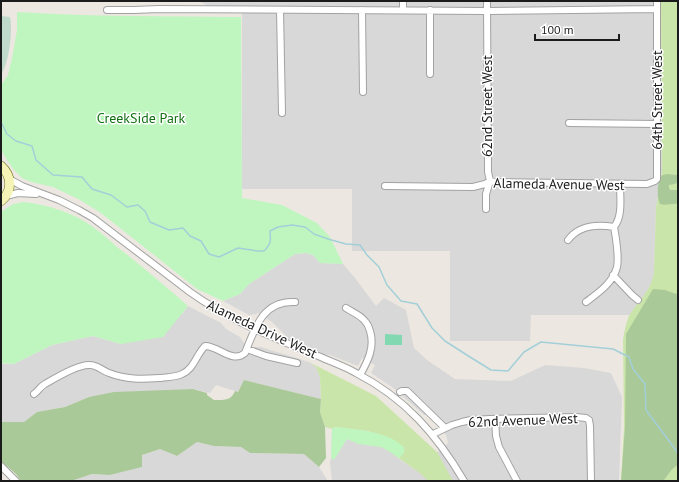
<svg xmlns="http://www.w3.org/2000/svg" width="679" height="482" font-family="'PT Sans',sans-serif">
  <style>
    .residential { fill: #d9d8d8 }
    .grass { fill: #cae5a9 }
    .forest { fill: #aac998 }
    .wetland { fill: #bfd9cb }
    .park { fill: #bff6bf }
    .pitch { fill: #82d8b1 }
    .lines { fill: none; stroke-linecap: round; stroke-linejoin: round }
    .stream { stroke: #a3cfd8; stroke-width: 1.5 }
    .street-casing { stroke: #a2a2a2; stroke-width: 8 }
    .secondary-casing { stroke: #666a0a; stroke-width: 10 }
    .street { stroke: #fff; stroke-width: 6 }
    .secondary { stroke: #f5f4b6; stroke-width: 9 }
    .labels { text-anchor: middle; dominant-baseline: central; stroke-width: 3; stroke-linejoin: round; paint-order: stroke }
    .street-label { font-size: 14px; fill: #1b1b1b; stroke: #fff }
    .park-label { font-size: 14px; fill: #117112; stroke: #fff }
  </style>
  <rect width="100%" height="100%" fill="#ece8e1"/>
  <path class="residential" d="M 198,1 L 661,1 L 662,172 L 656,208 L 654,272 L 653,280 L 646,293 L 630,315 L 531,315 L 530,341 L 450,341 L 450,251 L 352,251 L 352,189 L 242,189 L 242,10 L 215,9 Z
    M 306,253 L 313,255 L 320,263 L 343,264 L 355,278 L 376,306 L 384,298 L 406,310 L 414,348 L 427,360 L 455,379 L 511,381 L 545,365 L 584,368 L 611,373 L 622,397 L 619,481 L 332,481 L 330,462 L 331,458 L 332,429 L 378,434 L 399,459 L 416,470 L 448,443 L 446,435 L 429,415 L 424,415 L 392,387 L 371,373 L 375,365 L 362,358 L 358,366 L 330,355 L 322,354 L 322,353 L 288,338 L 272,322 L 258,313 L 256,314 L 249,315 L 223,301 L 240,294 L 249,284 L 295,254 Z
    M 188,306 L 221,323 L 226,329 L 240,337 L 244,343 L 252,347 L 261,347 L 309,362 L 316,367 L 320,377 L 321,399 L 244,380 L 238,392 L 216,385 L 210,393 L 193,389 L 89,397 L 65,407 L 37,412 L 24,422 L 1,422 L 1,364 L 14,364 L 52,345 L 93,336 L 121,344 L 183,313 Z
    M 197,442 L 214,446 L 241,447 L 250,453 L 304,454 L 319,467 L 328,481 L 71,481 L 92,474 L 110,475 L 142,467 L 142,455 L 160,449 L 177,456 Z"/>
  <path class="grass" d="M 661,1 L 678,1 L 678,481 L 621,481 L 624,427 L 623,340 C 624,332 626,323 629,316 C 639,299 650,294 654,272 L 656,208 L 662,172 Z
    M 309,362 L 376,396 L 437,452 L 453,481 L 428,481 L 420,473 L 387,450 L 381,447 L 362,444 L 378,434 L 367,431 L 335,427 L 332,429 L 325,427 L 320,412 L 321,399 L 320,377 L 316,367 Z"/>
  <path class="forest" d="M 667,174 L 677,175 L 678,182 L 675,184 L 669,185 L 669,188 L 670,190 L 678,190 L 678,204 C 672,203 666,206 660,204 C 656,195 658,185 660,176 Z
    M 653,289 L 665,290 L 676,294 L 678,293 L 678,465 C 670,469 669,475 663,481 L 621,481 L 625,427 L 626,334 Z
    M 244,380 L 321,399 L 320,412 L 325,427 L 326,458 L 319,467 L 304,454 L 250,453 L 241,447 L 214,446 L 197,442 L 177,456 L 160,449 L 142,455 L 142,467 L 110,475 L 92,474 L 71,481 L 21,481 L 16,474 L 1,461 L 1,422 L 24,422 L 37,412 L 65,407 L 89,397 L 114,392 L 193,389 L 207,393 L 207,395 L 214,400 C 224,400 231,401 235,391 L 238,392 Z"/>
  <path class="wetland" d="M 1,16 L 10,17 C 13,29 9,64 1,74 Z"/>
  <path class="park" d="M 17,12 C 92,17 167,16 241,17 L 242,198 L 282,205 L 317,223 L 330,237 L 343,264 L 320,263 L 313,255 L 306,253 L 295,254 L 249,284 L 240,294 L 223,301 L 197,289 L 101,213 L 80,200 L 53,187 L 31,182 L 22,178 L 14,170 L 7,160 L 1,150 L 1,85 L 8,75 L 12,58 L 17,30 Z
    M 24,202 C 49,205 74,213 93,227 C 102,233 109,240 117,247 C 142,266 165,286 188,306 L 163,337 L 121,344 L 93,336 L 52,345 L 14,364 L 1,363 L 1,212 L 13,204 Z
    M 335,427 C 354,429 380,431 396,441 C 399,443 401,445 404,447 L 404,453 L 399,458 L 387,450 L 381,447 L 358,444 L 347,439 L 334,460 L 331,458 L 332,429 Z"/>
  <path class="pitch" d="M 385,334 L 402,335 L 402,345 L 385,345 Z"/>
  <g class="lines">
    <path class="stream" d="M 1,122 L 7,134 L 16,141 L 32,146 L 36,160 L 53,175 L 82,177 L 92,189 L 111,195 L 127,207 L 138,205 L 145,211 L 150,222 L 169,230 L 183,228 L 190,236 L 201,241 L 209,254 L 219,257 L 238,248 L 257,251 L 264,251 C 271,244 271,241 270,231 L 278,227 L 292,225 L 305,227 L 314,234 L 328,239 L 346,244 L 360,245 L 367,255 L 379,267 L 387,285 L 401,301 L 417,304 L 432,328 L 445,341 L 470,357 L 491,370 L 508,371 L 524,352 L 541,342 L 613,349 L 629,357 L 633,369 L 645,384 L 646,410 L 678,453"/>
    <defs>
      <path id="street" d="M 403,1 L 403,10
        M 107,10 L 134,10 L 159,9 L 487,11 L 657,9
        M 280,10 L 282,113
        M 362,10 L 363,92
        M 430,10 L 430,74
        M 569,123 L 657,124
        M 9,179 L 22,186 L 59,200 L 79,210 L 93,218 L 190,292 C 230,321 277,339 323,358 C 334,363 346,367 356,373 C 405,398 437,435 464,481
        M 385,186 L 473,187 L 485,184 L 490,181 L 495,182 L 647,184 L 655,181 L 657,179 L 657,1
        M 6,196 L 18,193 L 36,194
        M 486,209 L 486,194 L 490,181 L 488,172 L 487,1
        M 568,240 C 579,225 597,224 614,227
        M 613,275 L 632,295 L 638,300
        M 586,302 C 598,293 613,283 617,267 C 619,258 616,237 614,227 C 623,216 620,198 620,184
        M 346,308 C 352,312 360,315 364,320 C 367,323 369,327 370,331 C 375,347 368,361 360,375
        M 247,349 L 266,356 L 297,363
        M 400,392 L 402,391 L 407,391 L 445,428
        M 34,394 C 38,391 41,386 45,384 C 55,378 79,364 90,365 C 97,365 103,371 109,373 C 127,380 142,379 161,378 C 168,377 176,377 182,374 C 194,369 196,355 205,346 C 219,346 232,364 245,353 C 255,328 263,300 295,302
        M 495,419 L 496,436 L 499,447 L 517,481
        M 433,434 L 452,425 L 462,422 L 471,420 L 490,419 L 576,417 L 586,418 L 589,420 L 590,426 L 591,481
        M 1,466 L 16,481"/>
      <path id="secondary" d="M 1,166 C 12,176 13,191 1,201"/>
    </defs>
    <use href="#street" class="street-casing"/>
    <use href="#secondary" class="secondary-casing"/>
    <use href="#street" class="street"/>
    <use href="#secondary" class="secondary"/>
  </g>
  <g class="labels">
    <g class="street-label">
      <text transform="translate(657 100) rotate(-90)">64th Street West</text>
      <text transform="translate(487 106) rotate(-90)">62nd Street West</text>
      <text transform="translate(559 184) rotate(1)">Alameda Avenue West</text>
      <text transform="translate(262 329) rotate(25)">Alameda Drive West</text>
      <text transform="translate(523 420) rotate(-2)">62nd Avenue West</text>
    </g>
    <g class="park-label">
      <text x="141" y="118">CreekSide Park</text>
    </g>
  </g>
  <rect width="679" height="482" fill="none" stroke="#1b1b1b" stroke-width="4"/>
  <path d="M535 34v6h84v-6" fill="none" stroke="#1b1b1b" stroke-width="2"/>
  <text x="541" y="34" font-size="12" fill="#1b1b1b" stroke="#ffffff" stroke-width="3" paint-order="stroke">100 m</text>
</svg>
